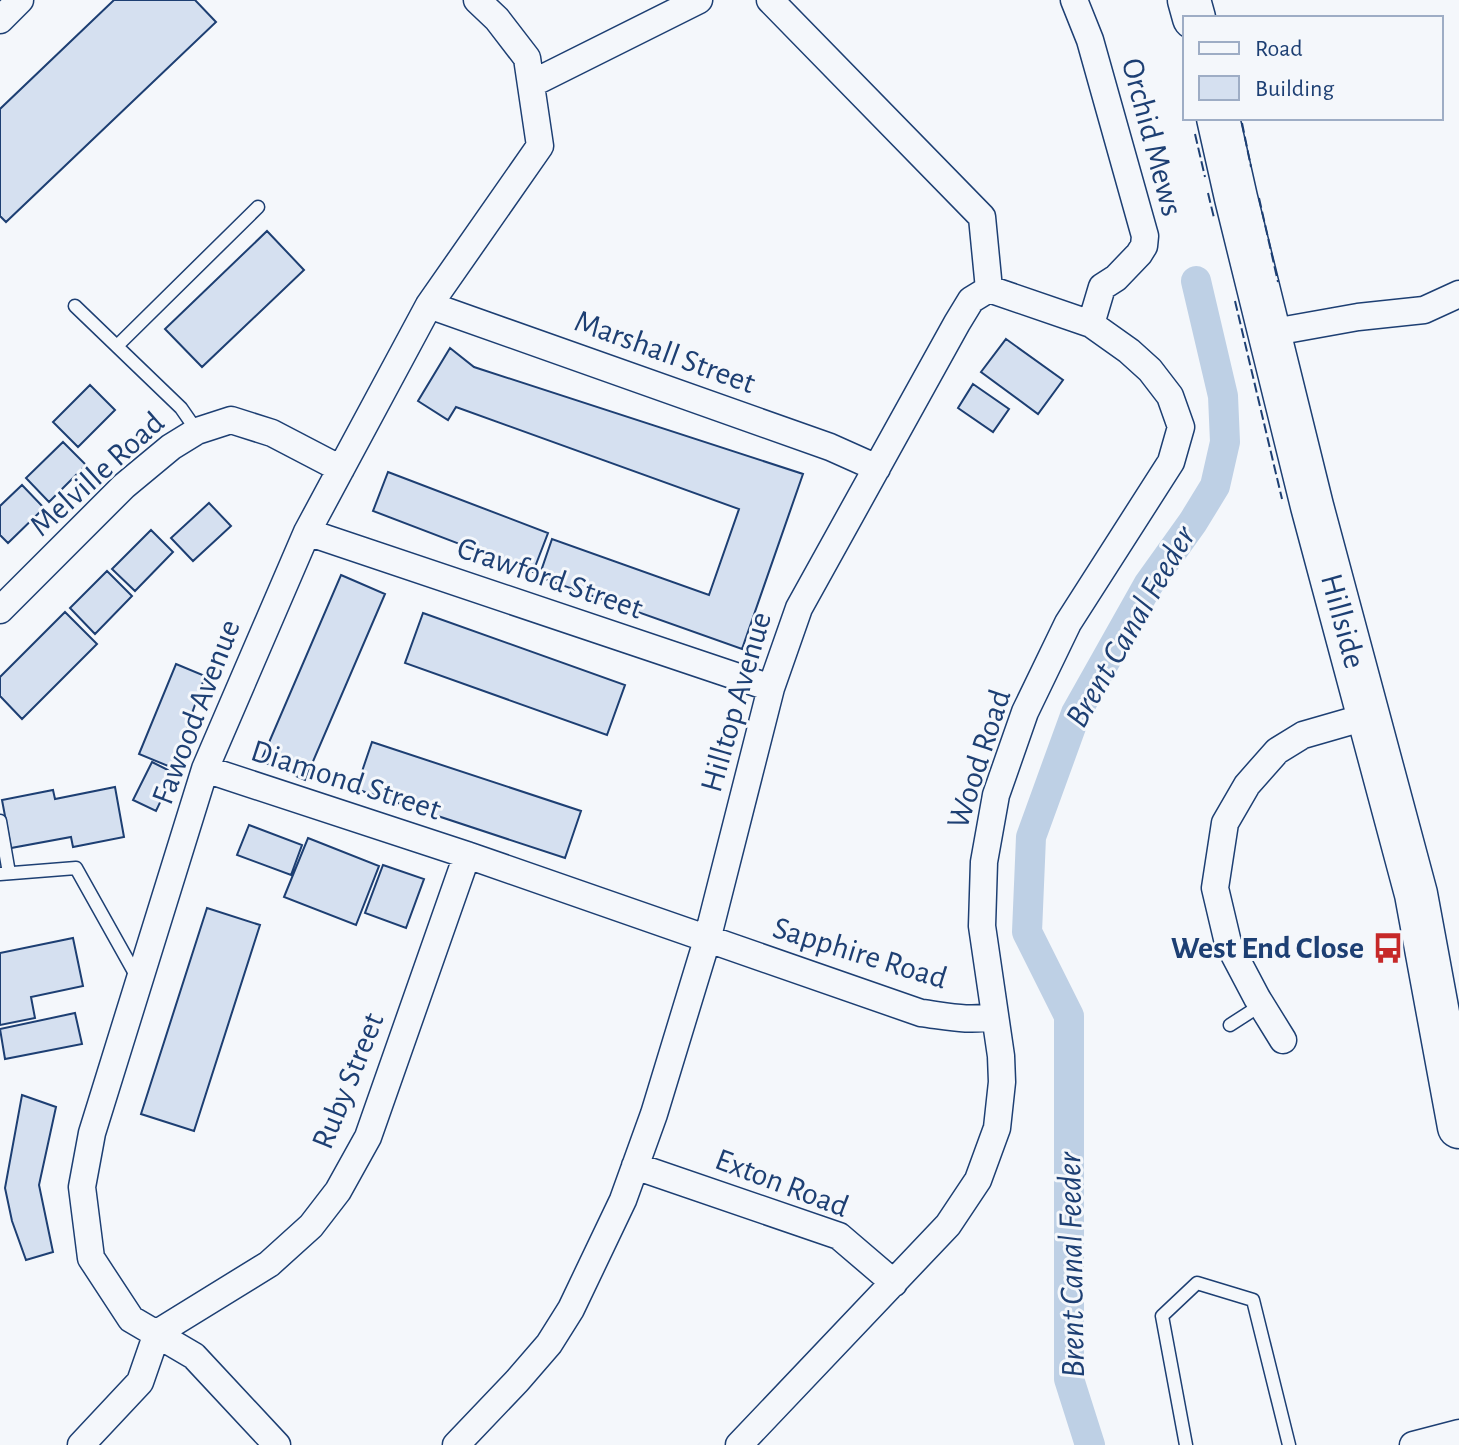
<svg xmlns="http://www.w3.org/2000/svg" width="1459" height="1445" font-family="'Alegreya Sans',sans-serif">
  <style>
    .lines { fill: none; stroke-linecap: round; stroke-linejoin: round }
    .canal { stroke: #bed0e5; stroke-width: 30 }
    .building { fill: #d5e0f0; stroke: #1d3f73; stroke-width: 2 }
    .lane-casing { stroke: #1d3f73; stroke-width: 15 }
    .street-casing { stroke: #1d3f73; stroke-width: 29 }
    .primary-casing { stroke: #1d3f73; stroke-width: 45 }
    .lane { stroke: #f4f7fb; stroke-width: 12 }
    .street { stroke: #f4f7fb; stroke-width: 26 }
    .primary { stroke: #f4f7fb; stroke-width: 42 }
    .fence { stroke: #1d3f73; stroke-width: 2; stroke-dasharray: 10 4; stroke-linecap: butt }
    .labels { text-anchor: middle; dominant-baseline: central; stroke-width: 6; stroke-linejoin: round; paint-order: stroke }
    .street-label { font-size: 32px; fill: #1d3f73; stroke: #f4f7fb }
    .poi-label { font-size: 32px; font-weight: bold; fill: #1d3f73; stroke: #f4f7fb; text-anchor: end }
    .water-label { font-size: 34px; font-style: italic; fill: #1d3f73; stroke: #f4f7fb }
  </style>
  <rect width="100%" height="100%" fill="#f4f7fb"/>
  <g class="lines">
    <path class="canal" d="M 1090,1445 L 1069,1379 L 1069,1016 L 1027,932 L 1031,837 L 1076,713 L 1148,585 L 1193,522 L 1215,486 L 1225,442 L 1223,396 L 1196,281"/>
  </g>
  <path class="building" d="M 114,0 L 195,0 L 216,22 L 6,222 L 0,216 L 0,109 Z
    M 267,231 L 304,270 L 202,367 L 165,329 Z
    M 1006,339 L 1063,380 L 1038,414 L 981,372 Z
    M 450,348 L 474,367 L 803,474 L 742,649 L 539,577 L 552,539 L 709,595 L 739,509 L 456,407 L 448,420 L 418,401 Z
    M 973,384 L 1009,409 L 993,432 L 958,408 Z
    M 90,385 L 115,410 L 78,447 L 53,422 Z
    M 63,442 L 86,465 L 49,502 L 26,478 Z
    M 388,472 L 548,533 L 533,572 L 373,511 Z
    M 22,485 L 44,508 L 8,543 L 0,535 L 0,506 Z
    M 209,503 L 231,526 L 193,561 L 171,538 Z
    M 151,530 L 173,552 L 135,591 L 112,569 Z
    M 107,571 L 132,596 L 95,634 L 70,608 Z
    M 341,575 L 385,594 L 305,780 L 261,761 Z
    M 65,612 L 97,644 L 22,719 L 0,696 L 0,677 Z
    M 423,613 L 625,685 L 607,735 L 405,663 Z
    M 176,664 L 205,676 L 173,768 L 139,754 Z
    M 372,742 L 581,811 L 565,858 L 356,789 Z
    M 152,762 L 174,773 L 156,811 L 133,800 Z
    M 115,787 L 124,837 L 73,847 L 71,837 L 11,848 L 2,800 L 53,790 L 55,799 Z
    M 249,825 L 302,845 L 291,875 L 237,855 Z
    M 308,838 L 379,866 L 356,925 L 284,897 Z
    M 383,865 L 424,879 L 406,928 L 365,913 Z
    M 207,908 L 260,925 L 194,1131 L 141,1114 Z
    M 73,938 L 83,986 L 31,997 L 35,1018 L 0,1025 L 0,953 Z
    M 75,1013 L 82,1044 L 5,1059 L 0,1029 Z
    M 22,1095 L 56,1107 L 39,1185 L 53,1252 L 26,1260 L 12,1221 L 5,1188 Z"/>
  <g class="lines">
    <defs>
      <path id="lane" d="M 75,306 L 181,408 L 197,431
        M 117,346 L 258,207
        M 0,821 L 9,873
        M 0,874 L 76,868 L 137,977
        M 1230,1025 L 1261,1005
        M 1186,1445 L 1162,1316 L 1197,1283 L 1253,1300 L 1289,1445"/>
      <path id="street" d="M 770,0 L 982,217 L 989,289
        M 1074,0 L 1090,40 L 1145,236 L 1144,246 L 1139,254 L 1116,278 L 1102,287 L 1091,324
        M 0,20 L 20,0
        M 531,84 L 699,0
        M 429,305 L 830,447 L 877,468
        M 1269,333 L 1358,317 L 1424,310 L 1459,294
        M 307,532 L 771,688
        M 0,610 L 124,486 L 171,447 L 197,431 L 231,420 L 272,433 L 341,469
        M 205,769 L 467,855 L 921,1013 C 946,1016 970,1022 995,1016
        M 1283,1040 L 1257,998 L 1228,943 L 1215,888 L 1225,823 L 1247,785 L 1277,751 L 1303,735 L 1369,716
        M 635,1166 L 839,1236 L 894,1283
        M 157,1333 L 269,1264 L 311,1226 L 338,1191 L 368,1137 L 467,855
        M 81,1445 L 140,1382 L 157,1333
        M 277,1445 L 194,1356 L 131,1319 L 91,1258 L 82,1187 L 92,1133 L 205,769 L 307,532 L 429,305 L 540,146 L 527,58 L 497,19 L 477,0
        M 456,1445 L 517,1381 L 549,1344 L 571,1309 L 623,1200 L 654,1114 L 707,940 L 771,688 L 799,608 L 957,323 L 971,300 L 989,289
        M 739,1445 L 948,1225 L 978,1180 L 997,1128 L 1002,1082 L 1001,1056 L 982,926 L 984,862 L 996,795 L 1025,712 L 1068,623 L 1171,462 L 1181,427 L 1170,396 L 1150,370 L 1129,351 L 1091,324 L 989,289
        M 1413,1445 L 1459,1433"/>
      <path id="primary" d="M 1189,0 L 1194,18
        M 1218,118 L 1236,198 L 1312,506 L 1416,894 L 1459,1127"/>
    </defs>
    <use href="#lane" class="lane-casing"/>
    <use href="#street" class="street-casing"/>
    <use href="#primary" class="primary-casing"/>
    <use href="#lane" class="lane"/>
    <use href="#street" class="street"/>
    <use href="#primary" class="primary"/>
    <path class="fence" d="M 1242,123 L 1251,167
      M 1195,134 L 1205,177
      M 1208,193 L 1214,218
      M 1259,198 L 1278,282
      M 1235,301 L 1282,499"/>
  </g>
  <defs>
    <symbol id="bus-bare" viewBox="-9 -9 18 18"><path d="M-5-6H5V4H4V6H2V4H-2V6H-4V4H-5ZM-3.5-4V0h7V-4ZM-3.5 1.2v1.5H-2V1.2ZM2 1.2v1.5H3.5V1.2Z" fill="#c62828" stroke="#f4f7fb" stroke-width="2.5" paint-order="stroke"/></symbol>
  </defs>
  <g fill-rule="evenodd">
    <use href="#bus-bare" x="1366" y="926" width="44" height="44"/>
  </g>
  <g class="labels">
    <g class="street-label">
      <text transform="translate(1152 137) rotate(75)">Orchid Mews</text>
      <text transform="translate(665 352) rotate(20)">Marshall Street</text>
      <text transform="translate(97 474) rotate(-42)">Melville Road</text>
      <text transform="translate(550 578) rotate(19)">Crawford Street</text>
      <text transform="translate(1343 621) rotate(75)">Hillside</text>
      <text transform="translate(736 702) rotate(-74)">Hilltop Avenue</text>
      <text transform="translate(196 712) rotate(-69)">Fawood Avenue</text>
      <text transform="translate(979 759) rotate(-72)">Wood Road</text>
      <text transform="translate(346 780) rotate(18)">Diamond Street</text>
      <text transform="translate(860 953) rotate(17)">Sapphire Road</text>
      <text transform="translate(348 1081) rotate(-68)">Ruby Street</text>
      <text transform="translate(782 1183) rotate(21)">Exton Road</text>
    </g>
    <g class="poi-label">
      <text x="1364" y="948">West End Close</text>
    </g>
    <g class="water-label">
      <text transform="translate(1131 627) rotate(-60)">Brent Canal Feeder</text>
      <text transform="translate(1072 1265) rotate(-91)">Brent Canal Feeder</text>
    </g>
  </g>
  <rect x="1183" y="16" width="260" height="104" fill="#f4f7fb" stroke="#9eadc5" stroke-width="2"/>
  <rect x="1199" y="42" width="40" height="12" fill="#f4f7fb" stroke="#9eadc5" stroke-width="2"/>
  <text x="1255" y="56" font-size="24" fill="#1d3f73">Road</text>
  <rect x="1199" y="76" width="40" height="24" fill="#d5e0f0" stroke="#9eadc5" stroke-width="2"/>
  <text x="1255" y="96" font-size="24" fill="#1d3f73">Building</text>
</svg>
